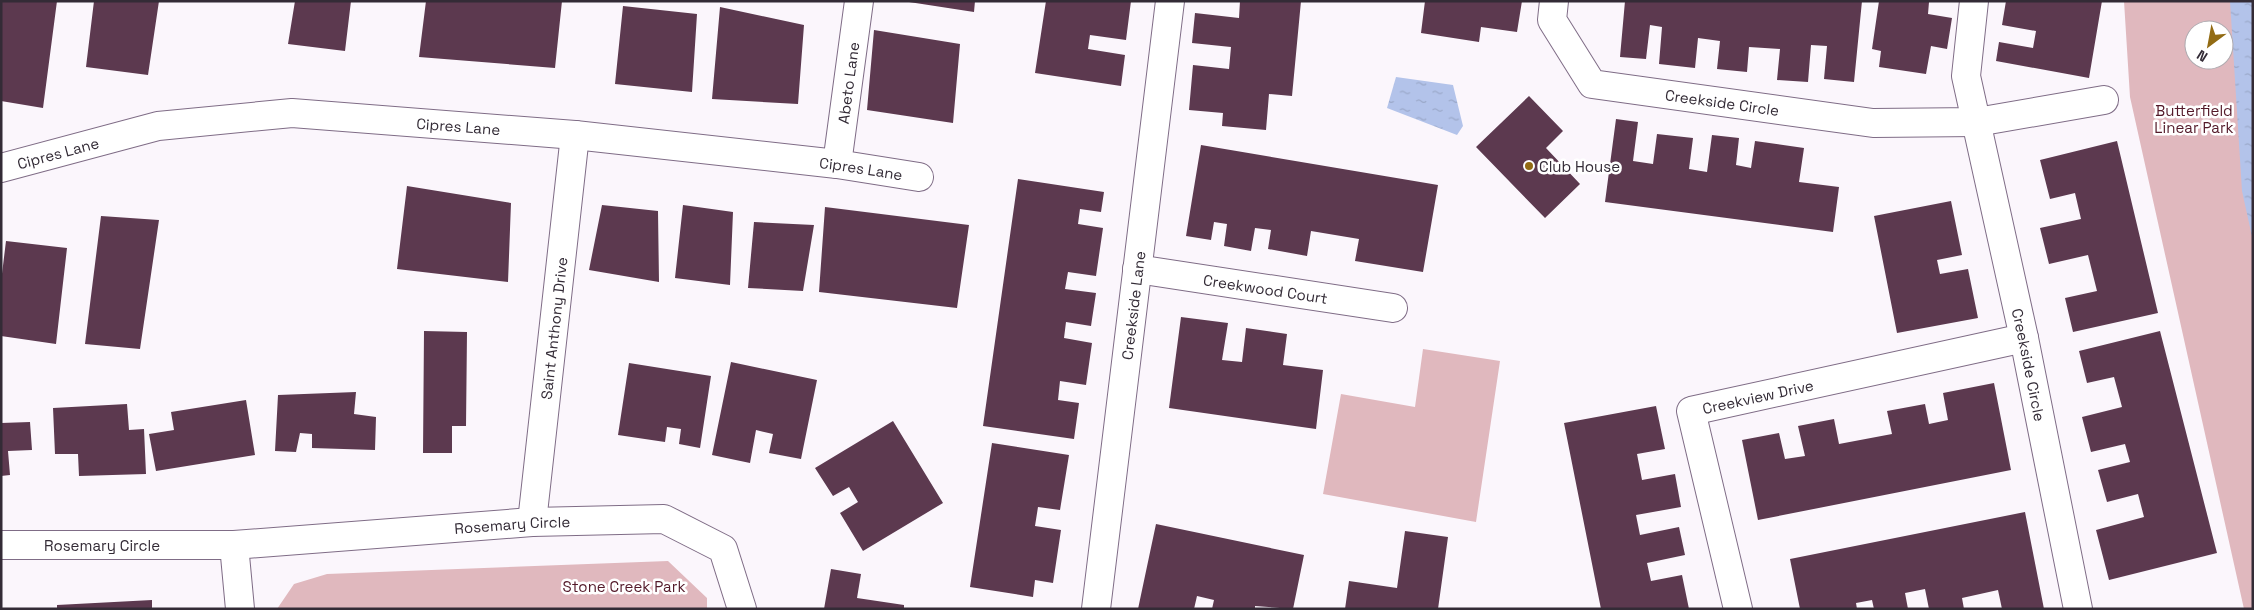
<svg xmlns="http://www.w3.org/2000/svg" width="2254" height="610" font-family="'Space Grotesk',sans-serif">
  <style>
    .green { fill: #e0b8be; fill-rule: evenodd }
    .water { fill: url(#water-ripples) }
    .building { fill: #5c394f }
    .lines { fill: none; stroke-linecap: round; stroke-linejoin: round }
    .street-casing { stroke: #7f6c86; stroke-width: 30 }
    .street { stroke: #fff; stroke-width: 28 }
    .poi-dot { fill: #926b13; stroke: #fff; stroke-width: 2 }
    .labels { text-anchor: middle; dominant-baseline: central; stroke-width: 5; stroke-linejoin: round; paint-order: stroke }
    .street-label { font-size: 15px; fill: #332b36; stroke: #fff }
    .park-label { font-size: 15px; fill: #531929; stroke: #fff }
    .poi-label { font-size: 15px; fill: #332b36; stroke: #fff; text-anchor: start }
  </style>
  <defs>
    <pattern id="water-ripples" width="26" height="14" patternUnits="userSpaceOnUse" patternTransform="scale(1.25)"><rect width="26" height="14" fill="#b3c3ea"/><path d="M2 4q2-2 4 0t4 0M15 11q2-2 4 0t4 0" fill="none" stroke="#9aa8c9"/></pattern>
  </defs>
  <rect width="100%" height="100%" fill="#fbf6fc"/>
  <path class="green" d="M 2124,1 L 2253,1 L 2253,609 L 2244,609 L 2130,97 ZM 2194,30 L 2224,30 L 2224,60 L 2194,60 Z
    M 1423,349 L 1500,361 L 1476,522 L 1323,494 L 1341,394 L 1415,407 Z
    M 668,561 L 707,598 L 707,609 L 277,609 L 294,584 L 327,574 Z"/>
  <path class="water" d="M 2230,1 L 2253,1 L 2253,241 L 2242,191 Z
    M 1396,77 L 1453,85 L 1463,126 L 1457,135 L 1387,108 Z"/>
  <path class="building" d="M 1,1 L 57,1 L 43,108 L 1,101 Z
    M 94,1 L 159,1 L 148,75 L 86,67 Z
    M 295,1 L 351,1 L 345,51 L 288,44 Z
    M 426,1 L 562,1 L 555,68 L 419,57 Z
    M 909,1 L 975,1 L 974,12 L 909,2 Z
    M 1046,1 L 1131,1 L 1126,40 L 1090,35 L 1088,49 L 1125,55 L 1121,86 L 1035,73 Z
    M 1240,1 L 1301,1 L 1292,96 L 1269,94 L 1266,130 L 1222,126 L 1223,113 L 1189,110 L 1193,65 L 1229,69 L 1231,47 L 1192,43 L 1195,13 L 1239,18 Z
    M 1425,1 L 1522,1 L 1517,32 L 1481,27 L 1479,42 L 1421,33 Z
    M 1625,1 L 1862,1 L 1854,82 L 1824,79 L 1827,46 L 1811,45 L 1808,82 L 1777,80 L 1780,49 L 1749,47 L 1747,72 L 1717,69 L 1720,41 L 1698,38 L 1695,68 L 1659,64 L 1662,27 L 1650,25 L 1646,59 L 1620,57 Z
    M 1879,1 L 1929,2 L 1928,14 L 1952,18 L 1947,49 L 1931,46 L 1926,74 L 1879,67 L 1881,51 L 1872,49 Z
    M 2006,1 L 2102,1 L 2089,78 L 1996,61 L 1999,42 L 2033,48 L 2036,31 L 2002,25 Z
    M 623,6 L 697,14 L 692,92 L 615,84 Z
    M 720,7 L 804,25 L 798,104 L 712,99 Z
    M 874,30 L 960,44 L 953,123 L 867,110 Z
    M 1529,96 L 1563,131 L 1546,148 L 1580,184 L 1545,218 L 1476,147 Z
    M 1616,119 L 1638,122 L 1633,161 L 1653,164 L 1657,134 L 1693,138 L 1689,169 L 1707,172 L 1712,135 L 1739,138 L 1736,165 L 1751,168 L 1755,141 L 1804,148 L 1799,182 L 1839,187 L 1833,232 L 1605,202 Z
    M 2117,141 L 2158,313 L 2073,332 L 2065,298 L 2097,291 L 2088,255 L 2049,264 L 2040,228 L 2081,219 L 2075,193 L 2050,199 L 2040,160 Z
    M 1201,145 L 1438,185 L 1423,272 L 1355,261 L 1359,239 L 1311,231 L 1307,256 L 1268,249 L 1271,230 L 1255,228 L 1251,251 L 1224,246 L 1227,224 L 1214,222 L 1211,240 L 1186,236 Z
    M 1018,179 L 1104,192 L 1101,212 L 1080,209 L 1078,224 L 1103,228 L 1096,276 L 1068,272 L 1065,289 L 1096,293 L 1091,326 L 1066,322 L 1064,338 L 1092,343 L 1086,385 L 1060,381 L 1058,400 L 1079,403 L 1074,439 L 983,426 Z
    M 407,186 L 511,203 L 508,282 L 397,269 Z
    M 1951,201 L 1962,255 L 1937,260 L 1940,274 L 1968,269 L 1978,318 L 1897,333 L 1874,216 Z
    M 602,205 L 658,211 L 659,282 L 589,270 Z
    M 683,205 L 733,212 L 730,285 L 675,278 Z
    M 825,207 L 969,225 L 957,308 L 819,292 Z
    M 101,216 L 159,220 L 140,349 L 85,344 Z
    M 754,222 L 814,225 L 803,291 L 748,288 Z
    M 6,241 L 67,248 L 56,344 L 1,336 L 1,282 Z
    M 1181,317 L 1228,323 L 1222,360 L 1242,362 L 1246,328 L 1287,334 L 1283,365 L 1323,370 L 1316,429 L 1169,408 Z
    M 424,331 L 467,332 L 466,426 L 452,426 L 452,453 L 423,453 Z
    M 2160,331 L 2217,553 L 2109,580 L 2096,530 L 2144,517 L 2138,494 L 2107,502 L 2098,470 L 2130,462 L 2125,444 L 2091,452 L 2082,417 L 2122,407 L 2114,377 L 2087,383 L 2079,351 Z
    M 731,362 L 817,380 L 801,459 L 769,453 L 773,434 L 756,430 L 750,463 L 712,455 Z
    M 629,363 L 711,376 L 700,448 L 679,444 L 681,429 L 667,427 L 665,442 L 618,435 Z
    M 1994,383 L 2011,470 L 1758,520 L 1742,440 L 1779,433 L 1785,459 L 1805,456 L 1798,426 L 1834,419 L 1839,444 L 1892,434 L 1887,411 L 1925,404 L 1929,424 L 1948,420 L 1943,393 Z
    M 356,392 L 354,414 L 376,417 L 375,450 L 312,448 L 312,434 L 300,433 L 296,452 L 275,451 L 278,395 Z
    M 246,400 L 255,455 L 156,471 L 149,434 L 174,430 L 171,412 Z
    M 127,404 L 129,430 L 144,429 L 146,474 L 79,476 L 78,454 L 55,454 L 53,408 Z
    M 1656,406 L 1665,449 L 1637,454 L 1642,480 L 1675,474 L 1681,507 L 1636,515 L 1640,535 L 1679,527 L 1685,555 L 1647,563 L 1651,581 L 1682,575 L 1689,609 L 1601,609 L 1564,423 Z
    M 893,421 L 943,503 L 863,551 L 840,513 L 858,502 L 849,487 L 833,496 L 815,468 Z
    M 30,422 L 32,450 L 8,451 L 10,475 L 1,476 L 1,423 Z
    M 992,443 L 1069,455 L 1060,510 L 1038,507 L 1035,526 L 1061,530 L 1053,583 L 1035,580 L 1033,597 L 970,587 Z
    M 2025,512 L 2044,609 L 2002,609 L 1998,590 L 1962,598 L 1964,609 L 1929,609 L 1925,589 L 1905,593 L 1908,609 L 1874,609 L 1872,600 L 1856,603 L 1857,609 L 1800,609 L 1790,559 Z
    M 1156,524 L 1304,555 L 1293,609 L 1255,606 L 1255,609 L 1212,609 L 1214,600 L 1197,596 L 1194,609 L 1138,609 Z
    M 1405,531 L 1448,537 L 1438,609 L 1345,609 L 1349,581 L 1397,588 Z
    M 831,569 L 861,574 L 857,598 L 904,605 L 904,609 L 824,609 Z
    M 152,600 L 152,609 L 57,609 L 57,605 Z"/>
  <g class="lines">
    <defs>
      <g id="street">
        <path id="s1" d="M 1554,1 L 1552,20 L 1592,84 L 1873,123 L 1977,122 L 2104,100"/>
        <path id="s2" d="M 1974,1 L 1966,76 L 2024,338 L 2078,609"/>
        <path id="s3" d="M 837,164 L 859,1"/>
        <path id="s4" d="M 1,168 L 158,126 L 292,113 L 575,135 L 837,164 L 919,177"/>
        <path id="s5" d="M 1137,269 L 1393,308"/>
        <path id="s6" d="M 532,522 L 575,135"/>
        <path id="s7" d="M 1,545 L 234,545 L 532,522 L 664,519 L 723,549 L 742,609"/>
        <path d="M 234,545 L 240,609"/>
        <path id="s8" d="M 1096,609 L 1170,1"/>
        <path id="s9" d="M 1738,609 L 1691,411 L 2024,338"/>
      </g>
    </defs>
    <use href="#street" class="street-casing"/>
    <use href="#street" class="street"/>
  </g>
  <circle class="poi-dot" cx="1529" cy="166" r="5"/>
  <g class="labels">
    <g class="street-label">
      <text stroke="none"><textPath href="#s3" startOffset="82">Abeto Lane</textPath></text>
      <text stroke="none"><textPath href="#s1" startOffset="226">Creekside Circle</textPath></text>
      <text stroke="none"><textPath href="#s4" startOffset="464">Cipres Lane</textPath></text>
      <text stroke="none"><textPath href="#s4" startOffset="59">Cipres Lane</textPath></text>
      <text stroke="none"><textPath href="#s4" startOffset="869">Cipres Lane</textPath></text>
      <text stroke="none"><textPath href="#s5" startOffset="130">Creekwood Court</textPath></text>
      <text stroke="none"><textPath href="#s8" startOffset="306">Creekside Lane</textPath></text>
      <text stroke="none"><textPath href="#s6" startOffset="195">Saint Anthony Drive</textPath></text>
      <text stroke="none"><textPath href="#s2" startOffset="371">Creekside Circle</textPath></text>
      <text stroke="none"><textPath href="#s9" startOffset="272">Creekview Drive</textPath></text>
      <text stroke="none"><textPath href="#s7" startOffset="512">Rosemary Circle</textPath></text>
      <text stroke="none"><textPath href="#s7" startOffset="101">Rosemary Circle</textPath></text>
    </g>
    <g class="park-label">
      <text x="2194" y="110">Butterfield<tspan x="2194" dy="17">Linear Park</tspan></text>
      <text x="624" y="586">Stone Creek Park</text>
    </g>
    <g class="poi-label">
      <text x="1539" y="166">Club House</text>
    </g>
  </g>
  <rect width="2254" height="610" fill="none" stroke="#332b36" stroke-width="5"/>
  <g transform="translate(2209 45) rotate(212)"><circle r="24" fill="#ffffff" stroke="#adaaaf"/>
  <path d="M0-4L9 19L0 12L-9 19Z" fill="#926b13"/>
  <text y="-8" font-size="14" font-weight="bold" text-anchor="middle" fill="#332b36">N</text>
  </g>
</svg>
